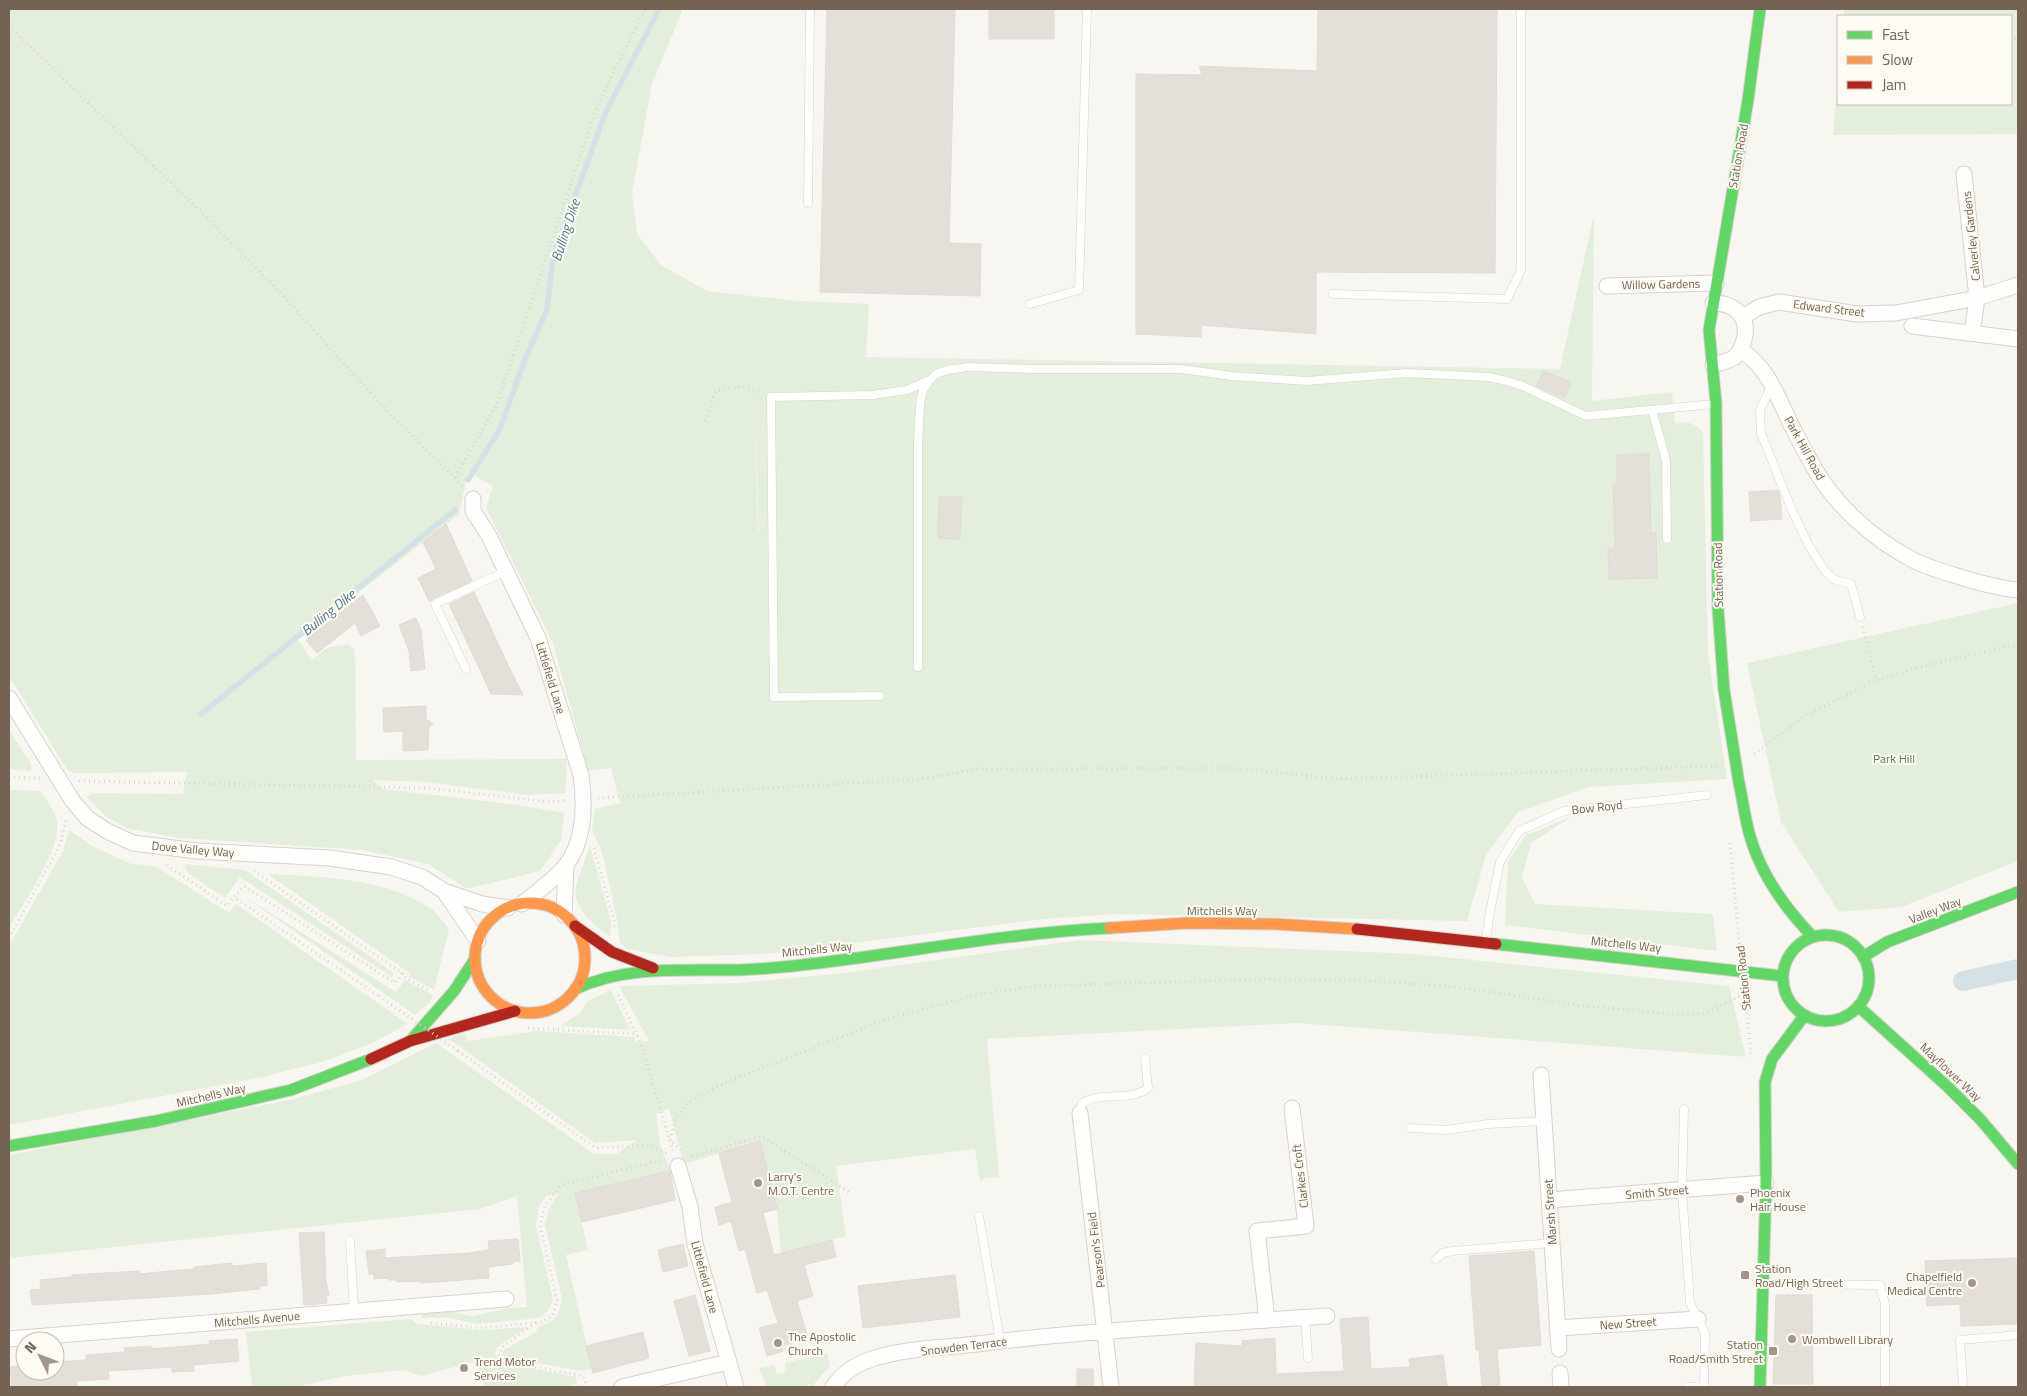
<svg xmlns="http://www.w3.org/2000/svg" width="2027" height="1396" font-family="'Titillium Web',sans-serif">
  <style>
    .green { fill: #e4eedd; fill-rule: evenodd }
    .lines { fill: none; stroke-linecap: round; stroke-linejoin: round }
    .stream { stroke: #d4e2e7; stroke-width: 5.5 }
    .canal { stroke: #d4e2e7; stroke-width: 20 }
    .building { fill: #e4dfd8; stroke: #e0dbd4 }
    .lane-casing { stroke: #d6d2cd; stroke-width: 9 }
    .street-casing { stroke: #d6d2cd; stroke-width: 17 }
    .fast-casing { stroke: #d7d3cd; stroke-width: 13 }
    .slow-casing { stroke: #d7d3cd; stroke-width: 13 }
    .jam-casing { stroke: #d7d3cd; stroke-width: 13 }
    .path { stroke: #dad6d0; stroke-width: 3; stroke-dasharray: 1 4; stroke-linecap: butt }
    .lane { stroke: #fefefd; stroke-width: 8 }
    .street { stroke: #fefefd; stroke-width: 15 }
    .fast { stroke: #63d668; stroke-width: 11 }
    .slow { stroke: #ff974d; stroke-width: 11 }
    .jam { stroke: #b3261e; stroke-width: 11 }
    .fast-bridge-casing { stroke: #d7d3cd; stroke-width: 13; stroke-linecap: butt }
    .path-bridge { stroke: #dad6d0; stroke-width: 3; stroke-dasharray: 1 4; stroke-linecap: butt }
    .fast-bridge { stroke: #63d668; stroke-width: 11 }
    .poi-dot { fill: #a2968a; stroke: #fefbf4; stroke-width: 2 }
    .labels { text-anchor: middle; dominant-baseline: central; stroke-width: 4; stroke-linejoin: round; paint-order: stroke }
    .street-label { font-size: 12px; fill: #746352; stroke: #fefbf4 }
    .park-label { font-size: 12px; fill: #567e4f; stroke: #fefbf4 }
    .poi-label { font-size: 12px; fill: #746352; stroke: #fefbf4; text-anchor: start }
    .water-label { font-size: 14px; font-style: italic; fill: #527a8b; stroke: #fefbf4 }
  </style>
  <rect width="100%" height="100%" fill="#f8f6f1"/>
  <path class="green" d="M 9,9 L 683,9 L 652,84 L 632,193 L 637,234 L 661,265 L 707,291 L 799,301 L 869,304 L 866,357 L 1560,369 L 1594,214 L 1592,401 L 1672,392 L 1675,424 C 1688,421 1694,422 1703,433 L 1708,653 L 1727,779 L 1589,787 L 1518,812 L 1486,855 L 1467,921 L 1117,914 L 1044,919 L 766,954 L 671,957 L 628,949 L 620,943 L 617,920 L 602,852 L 592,830 L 595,809 L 620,803 L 611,768 L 588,771 L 553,643 L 486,508 L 493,486 L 468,472 L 459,514 L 298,640 L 312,660 L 327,648 L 348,644 L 355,650 L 356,760 L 567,759 L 565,793 L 527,795 L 426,782 L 373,780 L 383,789 L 511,804 L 564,813 L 561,840 L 540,871 L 467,889 L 428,864 L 362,850 L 180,838 L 129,829 L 105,816 L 87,797 L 91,793 L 183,794 L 187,772 L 73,773 L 66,768 L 9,676 ZM 755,404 L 759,533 L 758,532 Z
    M 1844,9 L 2018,9 L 2018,134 L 1833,135 L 1838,79 L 1838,104 L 2011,104 L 2011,16 L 1844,16 Z
    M 2018,603 L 2018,861 L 1901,907 L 1839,912 L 1781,822 L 1747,663 Z
    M 9,730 L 31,764 L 31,771 L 9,769 Z
    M 9,790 L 41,791 C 46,800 56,812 57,822 C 61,851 23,903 9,928 Z
    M 1571,817 L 1531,843 L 1522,878 L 1535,904 L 1713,914 L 1717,951 L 1505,925 L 1508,862 L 1526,835 Z
    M 69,830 L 92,846 L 129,863 L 157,867 L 229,913 L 236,904 L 408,1024 L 372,1043 L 328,1060 L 263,1077 L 9,1125 L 9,946 L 63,851 Z
    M 590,845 L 611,922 L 610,937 C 595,926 572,908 576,887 C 579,873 586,859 590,845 Z
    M 186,864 L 245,870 L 394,973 L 392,977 L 240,877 L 225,898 L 189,874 L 185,867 Z
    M 268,874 C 323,877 384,877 431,909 C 438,914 444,923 449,929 L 434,990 L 409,977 L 411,974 Z
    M 242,895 L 396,992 L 405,980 L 433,995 L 430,1002 L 415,1015 Z
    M 1080,940 L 1414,954 L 1729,986 L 1746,1057 L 1297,1023 L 987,1039 L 999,1177 L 984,1178 L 980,1182 L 975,1149 L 836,1166 L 846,1236 L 781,1253 L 777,1209 L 760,1141 L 684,1164 L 669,1109 L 656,1114 L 660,1145 L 671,1171 L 575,1193 L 588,1250 L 566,1255 L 592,1368 L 583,1371 L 506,1358 L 502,1354 L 504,1350 L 536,1332 L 538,1327 L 552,1321 L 558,1313 L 562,1299 L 545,1225 L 549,1208 L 558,1194 L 547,1195 L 539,1206 L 536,1225 L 553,1300 L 547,1312 L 538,1318 L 478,1324 L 450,1318 L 422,1318 L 422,1314 L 447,1311 L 472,1316 L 508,1308 L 527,1307 L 517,1196 L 480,1209 L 9,1258 L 9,1155 L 289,1100 L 362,1080 L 436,1043 L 594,1154 L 616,1154 L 637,1140 L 595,1143 L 449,1039 L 464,1032 L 468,1041 L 537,1031 L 634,1037 L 635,1042 L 649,1041 L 619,986 L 739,983 L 844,973 Z
    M 611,990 L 630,1030 L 560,1026 L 580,1013 L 588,1001 Z
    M 411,1319 L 417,1324 L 479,1330 L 529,1327 L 498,1346 L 495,1354 L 501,1362 L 576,1377 L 577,1384 L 566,1387 L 484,1387 L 477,1361 L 421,1376 L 403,1370 L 345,1376 L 295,1387 L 252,1387 L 246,1332 Z
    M 827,1353 L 830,1366 L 812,1386 L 808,1384 L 806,1387 L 767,1387 L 759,1368 L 775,1365 L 776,1374 L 786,1372 L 785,1363 Z"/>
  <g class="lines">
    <path class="stream" d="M 468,480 L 500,429 L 525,359 L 547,310 L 553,257 L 605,114 L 659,9
      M 201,714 L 455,510"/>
    <path class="canal" d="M 1963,981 L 2018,969"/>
  </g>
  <path class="building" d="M 827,9 L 955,9 L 949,243 L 981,244 L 980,296 L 820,292 Z
    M 989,9 L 1054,9 L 1054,39 L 989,39 Z
    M 1318,9 L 1497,9 L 1495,273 L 1316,272 L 1316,334 L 1201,325 L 1201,337 L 1136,334 L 1136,74 L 1202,75 L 1199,66 L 1317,71 Z
    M 1543,371 L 1571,382 L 1565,398 L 1537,386 Z
    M 1649,454 L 1651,534 L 1656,533 L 1657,578 L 1609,579 L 1608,548 L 1615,548 L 1613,484 L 1617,484 L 1617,455 Z
    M 1778,490 L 1780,496 L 1782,519 L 1751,521 L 1749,492 Z
    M 939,497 L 962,497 L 960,539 L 938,538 Z
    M 446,524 L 472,581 L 429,601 L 418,578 L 436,569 L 423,542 Z
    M 474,592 L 509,667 L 523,695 L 491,694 L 481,672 L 449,604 Z
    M 363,595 L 380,626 L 361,636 L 355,623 L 317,653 L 306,640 Z
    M 416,618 L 421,630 L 425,669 L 411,671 L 409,651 L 399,625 Z
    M 426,706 L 426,719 L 433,724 L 429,727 L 428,750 L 403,751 L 403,731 L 384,732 L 383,708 Z
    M 760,1141 L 777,1209 L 763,1213 L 774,1255 L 832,1240 L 836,1257 L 804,1265 L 813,1296 L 797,1301 L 808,1338 L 782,1346 L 783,1351 L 767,1356 L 759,1328 L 778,1323 L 767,1290 L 757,1293 L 745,1249 L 739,1251 L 731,1221 L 719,1225 L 715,1207 L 732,1202 L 719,1153 Z
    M 670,1171 L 675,1200 L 582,1222 L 575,1193 Z
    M 324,1232 L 326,1281 L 329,1295 L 326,1295 L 327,1303 L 304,1305 L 299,1233 Z
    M 518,1239 L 520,1261 L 513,1262 L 512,1264 L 488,1267 L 489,1278 L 421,1283 L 421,1281 L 397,1282 L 397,1280 L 389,1280 L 389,1278 L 374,1279 L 374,1274 L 369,1274 L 366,1251 L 385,1249 L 385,1258 L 469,1253 L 489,1250 L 488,1241 Z
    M 683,1244 L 688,1266 L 663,1272 L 658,1250 Z
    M 1534,1251 L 1541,1345 L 1497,1349 L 1500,1387 L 1482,1387 L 1479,1350 L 1476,1350 L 1469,1256 Z
    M 2018,1258 L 2018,1324 L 1961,1326 L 1960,1304 L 1927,1306 L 1925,1261 Z
    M 232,1263 L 233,1266 L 266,1263 L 267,1285 L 260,1286 L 259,1289 L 211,1294 L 32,1305 L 30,1290 L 41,1289 L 40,1280 L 72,1277 L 72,1275 L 139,1271 L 140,1274 L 170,1271 L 194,1269 L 194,1267 Z
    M 955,1275 L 960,1317 L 863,1328 L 858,1286 Z
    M 695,1295 L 710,1351 L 689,1356 L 674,1301 Z
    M 1776,1295 L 1812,1295 L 1813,1384 L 1773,1384 Z
    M 1368,1317 L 1371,1369 L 1410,1367 L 1409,1359 L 1443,1355 L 1447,1387 L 1194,1387 L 1196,1343 L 1242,1346 L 1242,1341 L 1275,1338 L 1276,1374 L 1344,1371 L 1340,1319 Z
    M 643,1332 L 649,1358 L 593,1373 L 586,1346 Z
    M 237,1339 L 239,1361 L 193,1365 L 194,1371 L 172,1372 L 172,1367 L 108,1371 L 109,1379 L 77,1381 L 77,1387 L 12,1387 L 10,1367 L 25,1366 L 25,1371 L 58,1371 L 57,1362 L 86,1360 L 86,1355 L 125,1352 L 124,1348 L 152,1346 L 152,1349 L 210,1344 L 209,1341 Z
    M 1077,1369 L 1093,1369 L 1094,1387 L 1077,1387 Z"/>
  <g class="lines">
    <defs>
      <path id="lane" d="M 808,203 L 810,9
        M 1333,294 L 1507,299 L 1521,270 L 1521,9
        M 1030,304 L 1079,290 L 1087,9
        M 1772,385 L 1760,410 L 1761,433 L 1791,508 L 1808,544 L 1825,571 L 1835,580 L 1851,584 L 1860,617
        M 1652,410 L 1666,460 L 1667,539
        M 918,667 L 918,444 L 920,404 L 923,390 L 930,380 L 936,374 L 947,370 L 968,367 L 1035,369 L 1181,369 L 1232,376 L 1307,381 L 1407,373 L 1489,377 L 1507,381 L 1525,387 L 1586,416 L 1714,404
        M 466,669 L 435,604 L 506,571
        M 880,696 L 774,697 L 771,397 L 872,395 L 907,390 L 930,380
        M 1486,939 L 1490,912 L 1500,862 L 1519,831 L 1564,811 L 1707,795
        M 1684,1109 L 1682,1190 L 1690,1303 L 1705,1333 L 1704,1386 L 1688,1387
        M 1080,1113 L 1082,1103 C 1102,1091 1131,1102 1148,1088 L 1145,1058
        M 1411,1128 L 1446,1130 L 1488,1124 L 1544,1121
        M 979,1216 L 1000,1341
        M 350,1241 L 354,1310
        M 1436,1259 L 1443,1253 L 1452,1251 L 1552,1243
        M 1765,1284 L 1880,1285 L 1885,1304 L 1885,1387
        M 1305,1318 L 1308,1358
        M 1963,1387 L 1960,1340 L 2018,1335"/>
      <path id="street" d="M 1964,174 L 1977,298 L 1972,333
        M 1607,286 L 1716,283
        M 1743,317 L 1759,307 L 1779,302 L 1857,314 L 1896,313 L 1977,298 L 2018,285
        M 1912,326 L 2018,339
        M 1741,350 C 1765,366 1774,388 1786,414 C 1794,431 1803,448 1812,464 C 1834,505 1873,539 1913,560 C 1931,569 1951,574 1970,580 C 1986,584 2002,589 2018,590
        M 1713,365 C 1719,363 1729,361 1735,357 C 1740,352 1742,347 1744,340 C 1750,317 1735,303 1713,303
        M 473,499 L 473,511 L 489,536 L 538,638 L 581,775 C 585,804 585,840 566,865 C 558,877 535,893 522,904
        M 9,698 L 72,800 L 87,818 L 107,831 L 133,843 L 197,851 L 330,858 L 391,867 L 422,877 L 444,891 L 482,904 L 508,908
        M 444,891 L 478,941
        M 564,915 L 566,866
        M 1541,1075 L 1559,1349
        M 1292,1108 L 1306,1226 L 1257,1231 L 1267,1320 L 1327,1316
        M 1080,1113 L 1111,1387
        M 678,1166 L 690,1207 L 695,1244 L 736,1387
        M 1549,1200 L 1766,1183
        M 1557,1328 L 1698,1319
        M 9,1339 L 506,1299
        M 1560,1373 L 1561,1387
        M 622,1387 L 728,1362
        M 833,1387 C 842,1374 856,1364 872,1359 C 905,1348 942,1348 977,1344 C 1073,1332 1170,1327 1267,1320"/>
      <path id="fast" d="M 1724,690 L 1718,609 L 1716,403 L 1709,330 L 1748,100 L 1760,9
        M 1739,783 C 1743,801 1745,819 1750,836 C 1761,875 1785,908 1813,937
        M1783 978a43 43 0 1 1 86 0a43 43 0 1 1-86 0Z
        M 1496,944 L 1783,976
        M 1863,957 L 1887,942 L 2018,892
        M 575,989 C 627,965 683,971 739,970 C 762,969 787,967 810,964 C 910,952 1009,933 1110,928
        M 1858,1006 L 1949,1088 L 1980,1119 L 2018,1164
        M 412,1039 L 454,991 L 475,959
        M 9,1146 L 156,1121 L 291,1090 L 371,1059
        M 1760,1387 L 1766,1183 L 1765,1082 L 1772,1059 L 1804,1016"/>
      <path id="slow" d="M475 958a55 55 0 1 1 110 0a55 55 0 1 1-110 0Z
        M 1110,928 L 1187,923 L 1275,924 L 1357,929"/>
      <path id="jam" d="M 575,926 L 612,952 L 653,968
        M 1357,929 L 1496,944
        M 371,1059 L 410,1041 L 515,1011"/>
    </defs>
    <use href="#lane" class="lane-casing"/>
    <use href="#street" class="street-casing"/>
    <use href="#fast" class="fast-casing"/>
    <use href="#slow" class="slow-casing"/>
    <use href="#jam" class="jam-casing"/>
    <path class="path" d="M 9,26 L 200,211 L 272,284 L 390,414 L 463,486
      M 2011,42 L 2018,37
      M 705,421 L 716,391 L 741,386 L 761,393
      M 455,477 L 496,406 L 598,104 L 645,9
      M 1863,627 L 1876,680
      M 1754,754 L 1805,716 L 1876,680 L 1920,667 L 2018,644
      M 9,777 L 41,778
      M 79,781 L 427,788 L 551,802 L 567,800
      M 598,798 L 923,779 L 976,769 L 1232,768 L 1338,779 L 1717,766
      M 1730,843 L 1740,952
      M 594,848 L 614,921 L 614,929
      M 167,865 L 227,906 L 234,897
      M 254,871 L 402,973 L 395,983 L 244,886 L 234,897 L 379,996
      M 9,938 L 59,847 L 67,818
      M 402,973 L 407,979 L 428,990
      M 1745,993 L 1751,1056
      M 618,995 L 641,1044 L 673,1151
      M 528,1028 L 636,1034
      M 458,1051 L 596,1148 L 650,1145 L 667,1154
      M 681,1150 L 670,1140 L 676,1117 L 689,1102 L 724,1083 L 884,1020 L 979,994 L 1037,986 L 1274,979 L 1380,981 L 1455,987 L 1579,1005 L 1667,1014 L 1706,1013 L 1744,994
      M 692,1157 L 761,1136 L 849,1192
      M 431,1323 L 479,1328 L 542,1322 L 553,1315 L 557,1300 L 540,1225 L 545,1206 L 561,1185 L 664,1160
      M 536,1323 L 502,1347 L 499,1355 L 503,1361 L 583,1376 L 587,1387"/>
    <use href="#lane" class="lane"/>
    <use href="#street" class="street"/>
    <use href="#fast" class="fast"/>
    <use href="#slow" class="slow"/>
    <use href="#jam" class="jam"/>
    <defs>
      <path id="fast-bridge" d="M 1724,690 L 1739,783"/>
    </defs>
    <use href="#fast-bridge" class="fast-bridge-casing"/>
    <path class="path-bridge" d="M 379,996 L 458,1051"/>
    <use href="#fast-bridge" class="fast-bridge"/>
  </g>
  <g class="poi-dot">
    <circle cx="758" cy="1183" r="5"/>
    <circle cx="1740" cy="1199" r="5"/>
    <rect x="1740" y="1270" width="10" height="10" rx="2.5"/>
    <circle cx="1972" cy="1283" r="5"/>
    <circle cx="1792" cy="1339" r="5"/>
    <circle cx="778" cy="1343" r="5"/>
    <rect x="1768" y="1346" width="10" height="10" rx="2.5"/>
    <circle cx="464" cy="1368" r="5"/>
  </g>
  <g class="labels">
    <g class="street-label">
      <text transform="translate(1738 156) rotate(-80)">Station Road</text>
      <text transform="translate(1971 236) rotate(-96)">Calverley Gardens</text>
      <text transform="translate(1661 284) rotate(-1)">Willow Gardens</text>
      <text transform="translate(1829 308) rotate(7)">Edward Street</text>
      <text transform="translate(1805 448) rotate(61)">Park Hill Road</text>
      <text transform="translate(1718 575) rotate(-91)">Station Road</text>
      <text transform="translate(551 678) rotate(73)">Littlefield Lane</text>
      <text transform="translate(1597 807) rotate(-6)">Bow Royd</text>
      <text transform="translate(193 849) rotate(5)">Dove Valley Way</text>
      <text x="1222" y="910">Mitchells Way</text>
      <text transform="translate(1935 910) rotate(-21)">Valley Way</text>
      <text transform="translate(1626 944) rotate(6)">Mitchells Way</text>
      <text transform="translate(817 949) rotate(-6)">Mitchells Way</text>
      <text transform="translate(1743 978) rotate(-96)">Station Road</text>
      <text transform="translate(1951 1072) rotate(43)">Mayflower Way</text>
      <text transform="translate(211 1095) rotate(-13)">Mitchells Way</text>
      <text transform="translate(1300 1176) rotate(-97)">Clarkes Croft</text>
      <text transform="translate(1657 1192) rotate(-5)">Smith Street</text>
      <text transform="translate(1550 1212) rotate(-94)">Marsh Street</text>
      <text transform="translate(1096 1250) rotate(-97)">Pearson's Field</text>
      <text transform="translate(705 1277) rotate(75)">Littlefield Lane</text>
      <text transform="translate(257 1319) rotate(-5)">Mitchells Avenue</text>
      <text transform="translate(1628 1323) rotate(-4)">New Street</text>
      <text transform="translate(964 1346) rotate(-7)">Snowden Terrace</text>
    </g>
    <g class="park-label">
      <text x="1894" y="758">Park Hill</text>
    </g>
    <g class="poi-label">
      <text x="768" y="1176">Larry's<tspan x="768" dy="14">M.O.T. Centre</tspan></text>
      <text x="1750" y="1192">Phoenix<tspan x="1750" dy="14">Hair House</tspan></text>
      <text x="1755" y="1268">Station<tspan x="1755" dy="14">Road/High Street</tspan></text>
      <text x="1962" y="1276" text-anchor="end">Chapelfield<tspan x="1962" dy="14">Medical Centre</tspan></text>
      <text x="788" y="1336">The Apostolic<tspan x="788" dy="14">Church</tspan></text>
      <text x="1802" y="1339">Wombwell Library</text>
      <text x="1763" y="1344" text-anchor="end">Station<tspan x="1763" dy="14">Road/Smith Street</tspan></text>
      <text x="474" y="1361">Trend Motor<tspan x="474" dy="14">Services</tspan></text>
    </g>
    <g class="water-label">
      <text transform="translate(565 230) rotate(-72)">Bulling Dike</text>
      <text transform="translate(328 612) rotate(-39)">Bulling Dike</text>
    </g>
  </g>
  <rect width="2027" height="1396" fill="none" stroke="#746352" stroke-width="20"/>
  <rect x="1837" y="15" width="175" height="90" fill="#fefbf4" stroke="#c7beb3"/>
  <rect x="1847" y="31" width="25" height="8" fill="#63d668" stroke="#c7beb3"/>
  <text x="1882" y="40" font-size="15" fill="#746352">Fast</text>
  <rect x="1847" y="56" width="25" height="8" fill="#ff974d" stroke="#c7beb3"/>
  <text x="1882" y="65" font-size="15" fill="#746352">Slow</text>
  <rect x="1847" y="81" width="25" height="8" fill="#b3261e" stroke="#c7beb3"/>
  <text x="1882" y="90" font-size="15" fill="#746352">Jam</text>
  <g transform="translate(40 1356) rotate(312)"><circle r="24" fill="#fefbf4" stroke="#c7beb3"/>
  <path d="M0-4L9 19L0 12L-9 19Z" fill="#a2968a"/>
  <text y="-8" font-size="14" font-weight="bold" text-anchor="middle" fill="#746352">N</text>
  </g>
</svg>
